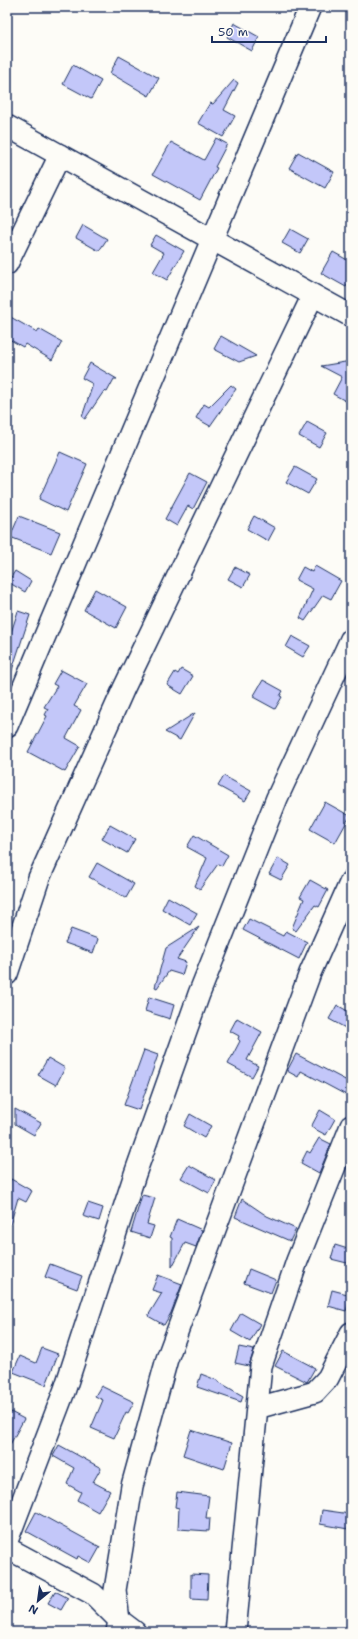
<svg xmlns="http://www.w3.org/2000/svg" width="358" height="1639" font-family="'Shantell Sans',sans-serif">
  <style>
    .building { fill: #c3c7f9; stroke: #1b2f5e }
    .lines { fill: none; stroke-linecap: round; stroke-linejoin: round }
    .minor-casing { stroke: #1b2f5e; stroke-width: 24 }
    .minor { stroke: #fdfcf7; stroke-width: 21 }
  </style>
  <rect width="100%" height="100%" fill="#fdfcf7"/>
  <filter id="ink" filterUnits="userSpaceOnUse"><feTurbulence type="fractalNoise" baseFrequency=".025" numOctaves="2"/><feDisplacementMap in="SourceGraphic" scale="8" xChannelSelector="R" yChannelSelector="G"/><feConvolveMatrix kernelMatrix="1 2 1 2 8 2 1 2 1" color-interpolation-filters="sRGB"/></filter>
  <g filter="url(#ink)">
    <path class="building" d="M 234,23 L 259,37 L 252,51 L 227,37 Z
      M 119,56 L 159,78 L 149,96 L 110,73 Z
      M 73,65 L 101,81 L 91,99 L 63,84 Z
      M 234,80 L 238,83 L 224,110 L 235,116 L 223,137 L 198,123 L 210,103 L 213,104 Z
      M 216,138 L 227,144 L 215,167 L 217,168 L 200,200 L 153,174 L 171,142 L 204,160 Z
      M 298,152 L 334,172 L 325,188 L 289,168 Z
      M 83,225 L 107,239 L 99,251 L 76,238 Z
      M 290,229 L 308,239 L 300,253 L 282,243 Z
      M 156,235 L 184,251 L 167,280 L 153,272 L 164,253 L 150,245 Z
      M 333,252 L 351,262 L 351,277 L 346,287 L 321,273 Z
      M 7,315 L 37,332 L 39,329 L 62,342 L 52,360 L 25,344 L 23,347 L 7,338 Z
      M 221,336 L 256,356 L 239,362 L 214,349 Z
      M 351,361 L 351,404 L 333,394 L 342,377 L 321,366 Z
      M 90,363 L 117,379 L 114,379 L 107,392 L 104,391 L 85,419 L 82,417 L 93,384 L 82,378 Z
      M 231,385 L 236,389 L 210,426 L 196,418 L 204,404 L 209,407 Z
      M 307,422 L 327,433 L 319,447 L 299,436 Z
      M 60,452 L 87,464 L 66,512 L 39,499 Z
      M 295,467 L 317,479 L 308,494 L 286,482 Z
      M 190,473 L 207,482 L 193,509 L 188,506 L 177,526 L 165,519 Z
      M 19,516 L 60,532 L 51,553 L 10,537 Z
      M 254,516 L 275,528 L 268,541 L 247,529 Z
      M 315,566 L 341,581 L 331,599 L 323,595 L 305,621 L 300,618 L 313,589 L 296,580 L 303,567 L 312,572 Z
      M 235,567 L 250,575 L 243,587 L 228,579 Z
      M 15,571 L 31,581 L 25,592 L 8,582 Z
      M 95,589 L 127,607 L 116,628 L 84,610 Z
      M 18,611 L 30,615 L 9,679 L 7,679 L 7,645 Z
      M 292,636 L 310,646 L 303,657 L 286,647 Z
      M 181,669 L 193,676 L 182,694 L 167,685 L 175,672 L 178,674 Z
      M 61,670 L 87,684 L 74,706 L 81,710 L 66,738 L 80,746 L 65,772 L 28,752 L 47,716 L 45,715 L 48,709 L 44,707 L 57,686 L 53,684 Z
      M 263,680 L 283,691 L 280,696 L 282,697 L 275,709 L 253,697 Z
      M 195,713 L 180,740 L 165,732 Z
      M 224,776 L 251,791 L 245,801 L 218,786 Z
      M 325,802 L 350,816 L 335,843 L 310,829 Z
      M 110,825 L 135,839 L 127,853 L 102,839 Z
      M 194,835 L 228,855 L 222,866 L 218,864 L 200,889 L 195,886 L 207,858 L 187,847 Z
      M 278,858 L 290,865 L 281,880 L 269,874 Z
      M 97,863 L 134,884 L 126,898 L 89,877 Z
      M 310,880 L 328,890 L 319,907 L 315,905 L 296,931 L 292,928 L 304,899 L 300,897 Z
      M 168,897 L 197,913 L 190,925 L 162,909 Z
      M 249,919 L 283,936 L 286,931 L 307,942 L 299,959 L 243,930 Z
      M 199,927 L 177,959 L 186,962 L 182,975 L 169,971 L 157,988 L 155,987 L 166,948 Z
      M 71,929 L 98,939 L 93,953 L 65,943 Z
      M 149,997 L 174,1005 L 170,1019 L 145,1011 Z
      M 337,1005 L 351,1013 L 351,1031 L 329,1019 Z
      M 237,1018 L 262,1032 L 247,1060 L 258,1066 L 252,1077 L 228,1064 L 240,1041 L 238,1039 L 239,1036 L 230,1031 Z
      M 144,1050 L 158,1055 L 139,1110 L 124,1105 Z
      M 296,1054 L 351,1083 L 346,1095 L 301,1071 L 298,1077 L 287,1071 Z
      M 48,1058 L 65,1068 L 56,1085 L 38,1075 Z
      M 15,1109 L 41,1123 L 34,1135 L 15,1124 Z
      M 320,1110 L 335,1119 L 326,1135 L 311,1127 Z
      M 190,1114 L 211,1126 L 204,1138 L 184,1126 Z
      M 319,1138 L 331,1144 L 319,1173 L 301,1163 L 307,1151 L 310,1153 Z
      M 189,1165 L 216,1180 L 209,1193 L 181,1178 Z
      M 11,1179 L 32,1191 L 26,1202 L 18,1198 L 10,1225 L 7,1225 L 7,1186 Z
      M 142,1195 L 155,1198 L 147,1224 L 154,1226 L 150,1238 L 131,1232 Z
      M 242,1199 L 267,1216 L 296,1229 L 290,1241 L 235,1217 Z
      M 88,1203 L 103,1208 L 99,1221 L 83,1216 Z
      M 177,1219 L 202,1230 L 196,1247 L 185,1243 L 172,1267 L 172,1238 L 170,1237 Z
      M 335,1245 L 351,1250 L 351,1264 L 331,1259 Z
      M 50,1264 L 82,1276 L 77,1289 L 45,1277 Z
      M 249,1269 L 276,1280 L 271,1293 L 244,1283 Z
      M 158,1275 L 182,1284 L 171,1313 L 164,1325 L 148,1316 L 162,1293 L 152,1290 Z
      M 332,1290 L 351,1295 L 346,1311 L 328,1306 Z
      M 241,1313 L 260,1324 L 250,1342 L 231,1331 Z
      M 239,1347 L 254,1350 L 249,1366 L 235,1363 Z
      M 42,1348 L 58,1354 L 46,1385 L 13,1372 L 20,1356 L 36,1363 Z
      M 283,1351 L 315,1368 L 307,1382 L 275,1366 Z
      M 201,1374 L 219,1381 L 219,1382 L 243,1396 L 241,1402 L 197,1387 Z
      M 101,1386 L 134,1402 L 128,1413 L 126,1412 L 114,1438 L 91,1428 L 103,1400 L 95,1396 Z
      M 7,1410 L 24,1419 L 7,1450 Z
      M 191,1430 L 232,1443 L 224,1469 L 183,1455 Z
      M 59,1445 L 101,1468 L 93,1482 L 110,1491 L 98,1512 L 77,1500 L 81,1492 L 67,1484 L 74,1468 L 53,1456 Z
      M 177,1492 L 209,1496 L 206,1518 L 210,1518 L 209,1531 L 178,1529 L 179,1508 L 175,1507 Z
      M 322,1510 L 350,1514 L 348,1529 L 320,1524 Z
      M 36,1512 L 100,1547 L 91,1563 L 78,1556 L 77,1559 L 26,1531 Z
      M 191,1574 L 208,1575 L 207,1600 L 191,1599 Z
      M 55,1591 L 68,1598 L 61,1610 L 48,1603 Z"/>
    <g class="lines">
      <defs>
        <path id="minor" d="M 7,126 L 351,316
          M 7,264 L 60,155
          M 7,726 L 310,7
          M 7,974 L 39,878 L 124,688 L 313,295
          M 257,1408 L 315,1392 L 328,1378 L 351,1333
          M 7,1541 L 65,1389 L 135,1174 L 199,994 L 277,798 L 351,639
          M 7,1548 L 93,1594 L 119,1620 L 135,1632
          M 117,1632 L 119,1620 L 115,1590 L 132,1486 L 167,1359 L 310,973 L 351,881
          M 235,1632 L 261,1366 L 297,1261 L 351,1126"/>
      </defs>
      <use href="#minor" class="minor-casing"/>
      <use href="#minor" class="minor"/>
    </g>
  </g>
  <rect width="358" height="1639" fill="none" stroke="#fdfcf7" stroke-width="24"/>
  <rect x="12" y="12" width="334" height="1615" fill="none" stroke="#1b2f5e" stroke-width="1.5" filter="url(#ink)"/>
  <g transform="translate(38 1601) rotate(209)" stroke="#fdfcf7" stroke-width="3" paint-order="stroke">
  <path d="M0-3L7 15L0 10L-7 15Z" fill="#1b2f5e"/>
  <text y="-6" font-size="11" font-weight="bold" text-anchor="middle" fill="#1b2f5e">N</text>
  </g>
  <path d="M212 36v6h114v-6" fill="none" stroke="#1b2f5e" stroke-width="2"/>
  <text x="218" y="36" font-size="12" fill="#1b2f5e" stroke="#fdfcf7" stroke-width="3" paint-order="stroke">50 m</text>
</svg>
